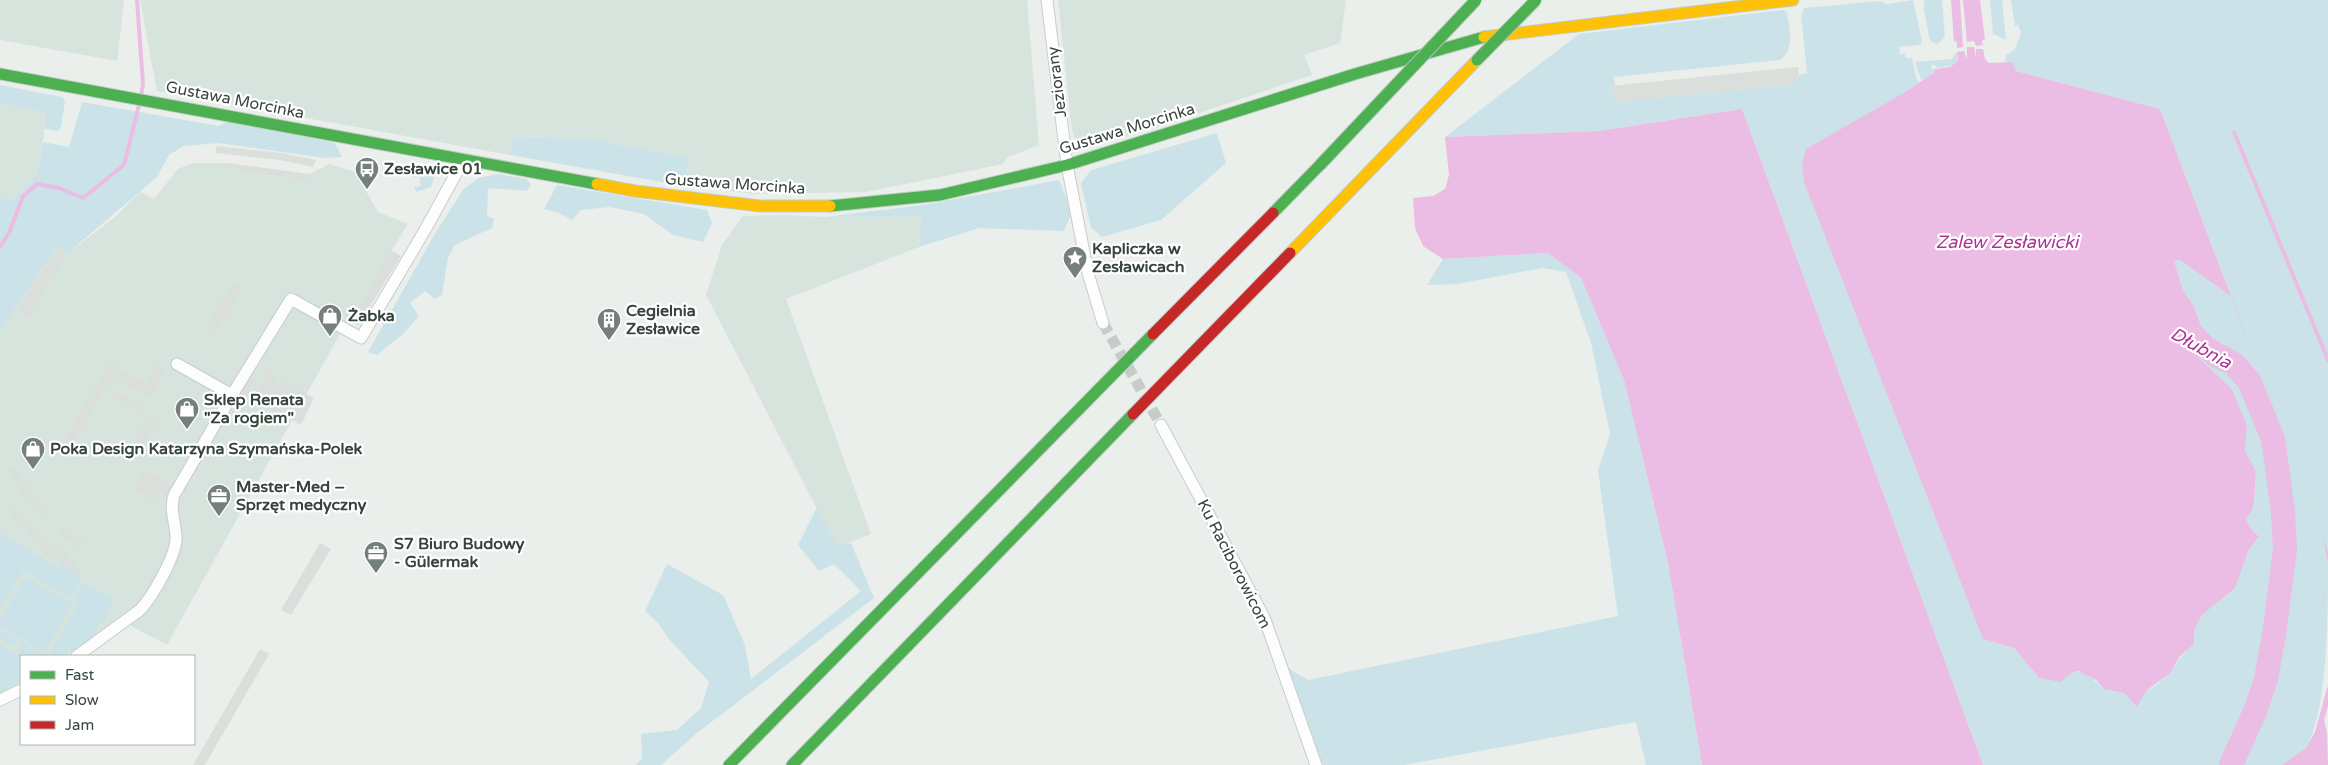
<svg xmlns="http://www.w3.org/2000/svg" width="2328" height="765" font-family="'Varela Round',sans-serif">
  <style>
    .residential { fill: #d7e3dd }
    .green { fill: #cbe3e8 }
    .parking { fill: #dadfdb }
    .water { fill: #ebbce4 }
    .lines { fill: none; stroke-linecap: round; stroke-linejoin: round }
    .stream { stroke: #ebbce4; stroke-width: 4 }
    .river { stroke: #ebbce4; stroke-width: 24 }
    .street-tunnel { stroke: #c6cdc9; stroke-width: 11; stroke-dasharray: 11 5.5; stroke-linecap: butt }
    .street-casing { stroke: #c7cdca; stroke-width: 13 }
    .fast-casing { stroke: #c1cec7; stroke-width: 13 }
    .slow-casing { stroke: #c1cec7; stroke-width: 13 }
    .jam-casing { stroke: #c1cec7; stroke-width: 13 }
    .street { stroke: #fcfdfc; stroke-width: 11 }
    .fast { stroke: #4caf50; stroke-width: 11 }
    .slow { stroke: #ffc107; stroke-width: 11 }
    .jam { stroke: #c62828; stroke-width: 11 }
    .fast-bridge-casing { stroke: #a6c6b3; stroke-width: 13; stroke-linecap: butt }
    .fast-bridge { stroke: #4caf50; stroke-width: 11 }
    .labels { text-anchor: middle; dominant-baseline: central; stroke-width: 4.5; stroke-linejoin: round; paint-order: stroke }
    .street-label { font-size: 16px; fill: #36453c; stroke: #fff }
    .poi-label { font-size: 16px; font-weight: bold; fill: #36453c; stroke: #fff; text-anchor: start }
    .water-label { font-size: 18px; font-style: italic; fill: #ab3595; stroke: #fff }
  </style>
  <rect width="100%" height="100%" fill="#eaefec"/>
  <path class="residential" d="M 0,0 L 124,0 L 117,61 L 0,40 Z
    M 140,0 L 1027,0 L 1039,145 L 1008,157 L 1003,164 L 866,192 L 754,194 L 673,184 L 686,179 L 689,158 L 590,139 L 513,137 L 510,155 L 157,91 Z
    M 1058,0 L 1346,0 L 1340,43 L 1304,55 L 1312,75 L 1142,132 L 1084,148 L 1074,138 L 1071,123 Z
    M 0,103 L 48,113 L 36,176 L 9,202 L 0,196 Z
    M 193,163 L 227,163 L 228,169 L 308,181 L 309,174 L 329,164 L 355,172 L 378,212 L 408,224 L 340,334 L 167,645 L 120,620 L 65,656 L 21,656 L 21,682 L 0,693 L 0,331 L 57,246 L 68,253 L 114,218 L 140,192 L 154,199 L 178,169 Z
    M 784,215 L 825,217 L 921,216 L 919,247 L 786,299 L 871,534 L 837,547 L 706,295 L 722,245 L 743,216 Z"/>
  <path class="green" d="M 1913,0 L 1922,42 L 1919,45 L 1899,47 L 1900,54 L 1905,54 L 1905,58 L 1912,58 L 1916,77 L 1919,83 L 1902,94 L 1983,639 L 2014,648 L 2039,678 C 2051,677 2065,672 2077,672 C 2088,671 2097,685 2106,689 C 2116,693 2138,695 2148,690 C 2168,680 2177,659 2193,644 L 2194,631 L 2201,616 L 2235,588 L 2249,548 L 2259,538 L 2250,528 L 2246,519 L 2252,511 L 2254,501 L 2256,471 L 2245,451 L 2247,425 L 2232,389 L 2199,358 L 2206,356 L 2236,372 L 2248,370 L 2232,349 L 2214,339 L 2201,326 L 2194,307 L 2183,290 L 2174,261 L 2180,260 L 2231,295 L 2160,109 L 2016,71 L 2012,62 L 2006,63 L 2005,56 L 2015,49 L 2021,33 L 2018,25 L 2015,26 L 2011,0 L 2328,0 L 2328,551 L 2325,545 L 2328,564 C 2328,614 2328,706 2307,747 C 2301,754 2290,760 2282,765 L 1983,765 L 1742,109 L 1599,131 L 1445,137 L 1579,34 L 1783,10 L 1787,12 C 1789,29 1796,48 1780,60 L 1614,77 L 1615,85 L 1611,86 L 1613,102 L 1795,84 L 1799,75 L 1807,73 L 1801,15 L 1804,8 L 1880,1 L 1886,4 Z
    M 1924,0 L 1942,0 L 1945,37 L 1937,44 L 1930,41 L 1924,11 Z
    M 1990,0 L 2002,0 L 2006,40 L 1993,34 Z
    M 1956,52 L 1958,61 L 1951,66 L 1937,68 L 1933,63 L 1931,68 L 1935,69 L 1934,73 L 1922,82 L 1915,62 L 1952,59 Z
    M 0,85 L 62,97 L 65,101 L 61,127 L 58,131 L 45,129 L 47,113 L 0,103 Z
    M 82,102 L 219,126 L 228,121 L 335,143 L 342,157 L 325,158 L 218,143 L 184,146 L 169,155 L 157,177 L 68,253 L 57,246 L 0,331 L 0,196 L 9,202 L 36,176 L 43,142 L 69,147 Z
    M 1217,133 L 1226,163 L 1161,220 L 1102,237 L 1091,228 L 1081,183 L 1091,170 Z
    M 513,137 L 590,139 L 689,158 L 686,179 L 673,184 L 510,155 Z
    M 410,166 L 428,169 L 434,177 L 431,187 L 416,192 L 414,187 L 421,186 L 419,177 L 412,177 Z
    M 498,174 L 527,179 L 531,185 L 527,191 L 488,188 L 487,216 L 494,219 L 492,228 L 455,245 L 448,258 L 442,295 L 435,299 L 425,291 L 410,303 L 419,316 L 404,333 L 377,355 L 368,352 L 436,232 L 463,190 L 478,178 Z
    M 1059,180 L 1072,212 L 1064,231 L 979,228 L 919,247 L 921,216 L 825,217 L 923,205 Z
    M 557,185 L 707,210 L 712,223 L 703,242 L 673,235 L 644,214 L 609,207 L 581,210 L 572,220 L 559,213 L 544,209 Z
    M 1548,253 L 1581,278 L 1624,380 L 1668,563 L 1702,765 L 1646,765 L 1636,722 L 1405,765 L 1323,765 L 1288,668 L 1308,680 L 1618,616 L 1598,470 L 1610,434 L 1591,343 L 1566,272 L 1542,268 L 1458,284 L 1427,285 L 1443,259 Z
    M 817,507 L 837,546 L 851,543 L 874,598 L 697,733 L 661,765 L 636,765 L 642,758 L 641,734 L 677,730 L 701,708 L 709,682 L 668,638 L 658,623 L 645,611 L 667,564 L 723,595 L 745,645 L 751,679 L 861,591 L 834,564 L 819,571 L 798,545 Z
    M 0,533 L 59,568 L 62,563 L 80,574 L 80,581 L 72,598 L 23,571 L 0,607 Z
    M 26,577 L 73,604 L 45,652 L 0,626 L 0,620 Z
    M 84,582 L 114,600 C 97,630 87,656 48,656 L 79,603 L 74,600 Z
    M 0,629 L 18,639 L 14,646 L 0,637 Z
    M 22,642 L 47,656 L 27,656 L 17,650 Z
    M 0,645 L 21,657 L 21,682 L 0,693 Z"/>
  <path class="parking" d="M 1798,67 L 1799,75 L 1795,84 L 1613,102 L 1611,86 Z
    M 216,146 L 281,153 L 316,160 L 313,167 L 280,160 L 216,153 Z
    M 227,163 L 309,174 L 308,181 L 228,169 Z
    M 56,250 L 66,256 L 28,317 L 19,311 Z
    M 391,250 L 401,256 L 358,326 L 349,321 Z
    M 233,283 L 242,288 L 214,335 L 205,330 Z
    M 109,363 L 146,384 L 157,364 L 166,370 L 150,396 L 112,376 L 65,457 L 57,453 Z
    M 268,372 L 277,376 L 273,386 L 278,388 L 283,380 L 314,398 L 301,425 L 253,398 Z
    M 248,374 L 256,378 L 243,401 L 235,396 Z
    M 115,390 L 143,406 L 140,411 L 112,395 Z
    M 149,417 L 157,422 L 142,447 L 134,442 Z
    M 15,467 L 31,494 L 48,509 L 42,516 L 23,499 L 8,468 Z
    M 143,470 L 171,485 L 165,496 L 158,492 L 154,501 L 133,489 Z
    M 13,508 L 44,541 L 66,553 L 76,565 L 80,574 L 40,552 L 41,546 L 9,512 Z
    M 64,528 L 85,541 L 80,548 L 60,535 Z
    M 320,543 L 331,549 L 291,615 L 281,610 Z
    M 260,649 L 269,654 L 205,765 L 193,765 Z"/>
  <path class="water" d="M 1951,0 L 1960,0 L 1963,47 L 1957,48 L 1957,42 L 1954,41 Z
    M 1963,0 L 1980,0 L 1985,39 L 1982,41 L 1983,45 L 1976,46 L 1974,41 L 1967,42 Z
    M 1967,47 L 1974,47 L 1976,58 L 1976,49 L 1983,49 L 1985,59 L 1989,63 L 2012,62 L 2016,71 L 2160,109 L 2328,551 L 2328,564 L 2324,541 L 2232,297 L 2180,260 L 2174,261 L 2183,290 L 2194,307 L 2201,326 L 2214,339 L 2232,349 L 2249,370 L 2236,372 L 2206,356 L 2199,358 L 2232,389 L 2247,425 L 2245,451 L 2256,471 L 2254,501 L 2252,511 L 2246,519 L 2250,528 L 2259,537 L 2249,549 L 2235,588 L 2201,616 L 2194,631 L 2194,644 L 2180,656 L 2170,673 L 2146,691 L 2137,707 L 2124,693 L 2104,689 L 2096,680 L 2078,671 L 2069,674 L 2061,682 L 2039,678 L 2014,648 L 1983,639 L 1804,182 L 1802,164 L 1806,149 L 1902,94 L 1934,73 L 1935,69 L 1950,67 L 1958,61 L 1957,52 L 1964,51 L 1967,59 Z
    M 1742,109 L 1983,765 L 1702,765 L 1668,563 L 1624,380 L 1581,278 L 1548,253 L 1443,259 L 1423,246 L 1415,228 L 1413,198 L 1433,196 L 1445,189 L 1449,175 L 1445,137 L 1599,131 Z
    M 2328,685 L 2328,706 L 2324,720 L 2327,733 L 2328,765 L 2282,765 L 2306,748 L 2315,732 Z"/>
  <g class="lines">
    <path class="stream" d="M 137,0 L 143,84 L 141,96
      M 2234,132 L 2328,360
      M 0,247 L 9,233 L 23,196 L 37,184 L 59,188 L 83,198 L 124,165 L 139,105"/>
    <path class="river" d="M 2214,354 L 2234,364 L 2249,381 L 2273,439 L 2283,512 L 2285,550 L 2274,635 L 2266,679 L 2256,709 L 2231,765"/>
    <path class="street-tunnel" d="M 1103,323 L 1161,425"/>
    <defs>
      <path id="street" d="M 1047,0 L 1067,165 L 1088,273 L 1103,323
        M 177,364 L 232,395
        M 1161,425 L 1264,617 L 1316,765
        M 77,656 L 140,610 C 153,596 176,556 176,538 C 176,523 169,510 174,495 L 232,395 L 291,299 L 361,338 L 425,230 L 463,161
        M 0,700 L 21,690"/>
      <path id="fast" d="M 0,74 L 597,184
        M 830,206 L 940,195 L 1067,165 L 1355,74 L 1484,37
        M 1273,213 L 1320,165
        M 729,765 L 1153,334
        M 792,765 L 1133,414"/>
      <path id="slow" d="M 1484,37 L 1793,0
        M 597,184 L 635,191 L 760,206 L 830,206
        M 1290,253 L 1477,60"/>
      <path id="jam" d="M 1153,334 L 1273,213
        M 1133,414 L 1290,253"/>
    </defs>
    <use href="#street" class="street-casing"/>
    <use href="#fast" class="fast-casing"/>
    <use href="#slow" class="slow-casing"/>
    <use href="#jam" class="jam-casing"/>
    <use href="#street" class="street"/>
    <use href="#fast" class="fast"/>
    <use href="#slow" class="slow"/>
    <use href="#jam" class="jam"/>
    <defs>
      <path id="fast-bridge" d="M 1477,60 L 1536,0
        M 1320,165 L 1476,0"/>
    </defs>
    <use href="#fast-bridge" class="fast-bridge-casing"/>
    <use href="#fast-bridge" class="fast-bridge"/>
  </g>
  <defs>
    <symbol id="bus-pin" viewBox="-11 -11 22 30"><path d="M0 17L-7.5 6A9.5 9.5 0 1 1 7.5 6Z" fill="#75807a" stroke="#fff"/><path d="M-5-6H5V4H4V6H2V4H-2V6H-4V4H-5ZM-3.5-4V0h7V-4ZM-3.5 1.2v1.5H-2V1.2ZM2 1.2v1.5H3.5V1.2Z" fill="#fff"/></symbol>
    <symbol id="sight-pin" viewBox="-11 -11 22 30"><path d="M0 17L-7.5 6A9.5 9.5 0 1 1 7.5 6Z" fill="#75807a" stroke="#fff"/><path d="M0-6L1.8-2.2L6-1.7L2.9 1.2L3.7 5.4L0 3.3L-3.7 5.4L-2.9 1.2L-6-1.7L-1.8-2.2Z" fill="#fff"/></symbol>
    <symbol id="shop-pin" viewBox="-11 -11 22 30"><path d="M0 17L-7.5 6A9.5 9.5 0 1 1 7.5 6Z" fill="#75807a" stroke="#fff"/><path d="M-5-2.5h2.3a2.7 3.5 0 0 1 5.4 0H5L5.5 6h-11ZM-1.5-2.5h3a1.5 2.3 0 0 0-3 0Z" fill="#fff"/></symbol>
    <symbol id="building-pin" viewBox="-11 -11 22 30"><path d="M0 17L-7.5 6A9.5 9.5 0 1 1 7.5 6Z" fill="#75807a" stroke="#fff"/><path d="M-4-6H4V6H1V3H-1V6H-4ZM-2.5-4.3h1.7v1.8h-1.7ZM.8-4.3h1.7v1.8H.8ZM-2.5-1h1.7V.8h-1.7ZM.8-1h1.7V.8H.8Z" fill="#fff"/></symbol>
    <symbol id="office-pin" viewBox="-11 -11 22 30"><path d="M0 17L-7.5 6A9.5 9.5 0 1 1 7.5 6Z" fill="#75807a" stroke="#fff"/><path d="M-6-3h4V-5.5h4V-3h4V5H-6ZM-1-4.5V-3h2v-1.5ZM-6 0V1H6V0Z" fill="#fff"/></symbol>
  </defs>
  <g fill-rule="evenodd">
    <use href="#bus-pin" x="353" y="155" width="28" height="38"/>
    <use href="#sight-pin" x="1061" y="244" width="28" height="38"/>
    <use href="#shop-pin" x="316" y="302" width="28" height="38"/>
    <use href="#building-pin" x="595" y="306" width="28" height="38"/>
    <use href="#shop-pin" x="173" y="395" width="28" height="38"/>
    <use href="#shop-pin" x="19" y="435" width="28" height="38"/>
    <use href="#office-pin" x="205" y="482" width="28" height="38"/>
    <use href="#office-pin" x="362" y="539" width="28" height="38"/>
  </g>
  <g class="labels">
    <g class="street-label">
      <text transform="translate(1057 82) rotate(-97)">Jeziorany</text>
      <text transform="translate(235 100) rotate(11)">Gustawa Morcinka</text>
      <text transform="translate(1127 129) rotate(-17)">Gustawa Morcinka</text>
      <text transform="translate(735 184) rotate(4)">Gustawa Morcinka</text>
      <text transform="translate(1234 564) rotate(63)">Ku Raciborowicom</text>
    </g>
    <g class="poi-label">
      <text x="384" y="169">Zesławice 01</text>
      <text x="1092" y="249">Kapliczka w<tspan x="1092" dy="18">Zesławicach</tspan></text>
      <text x="626" y="311">Cegielnia<tspan x="626" dy="18">Zesławice</tspan></text>
      <text x="348" y="316">Żabka</text>
      <text x="204" y="400">Sklep Renata<tspan x="204" dy="18">"Za rogiem"</tspan></text>
      <text x="50" y="449">Poka Design Katarzyna Szymańska-Polek</text>
      <text x="236" y="487">Master-Med –<tspan x="236" dy="18">Sprzęt medyczny</tspan></text>
      <text x="394" y="544">S7 Biuro Budowy<tspan x="394" dy="18">- Gülermak</tspan></text>
    </g>
    <g class="water-label">
      <text x="2007" y="242">Zalew Zesławicki</text>
      <text transform="translate(2201 348) rotate(29)">Dłubnia</text>
    </g>
  </g>
  <rect x="20" y="655" width="175" height="90" fill="#ffffff" stroke="#afb5b1"/>
  <rect x="30" y="671" width="25" height="8" fill="#4caf50" stroke="#afb5b1"/>
  <text x="65" y="680" font-size="15" fill="#36453c">Fast</text>
  <rect x="30" y="696" width="25" height="8" fill="#ffc107" stroke="#afb5b1"/>
  <text x="65" y="705" font-size="15" fill="#36453c">Slow</text>
  <rect x="30" y="721" width="25" height="8" fill="#c62828" stroke="#afb5b1"/>
  <text x="65" y="730" font-size="15" fill="#36453c">Jam</text>
</svg>
